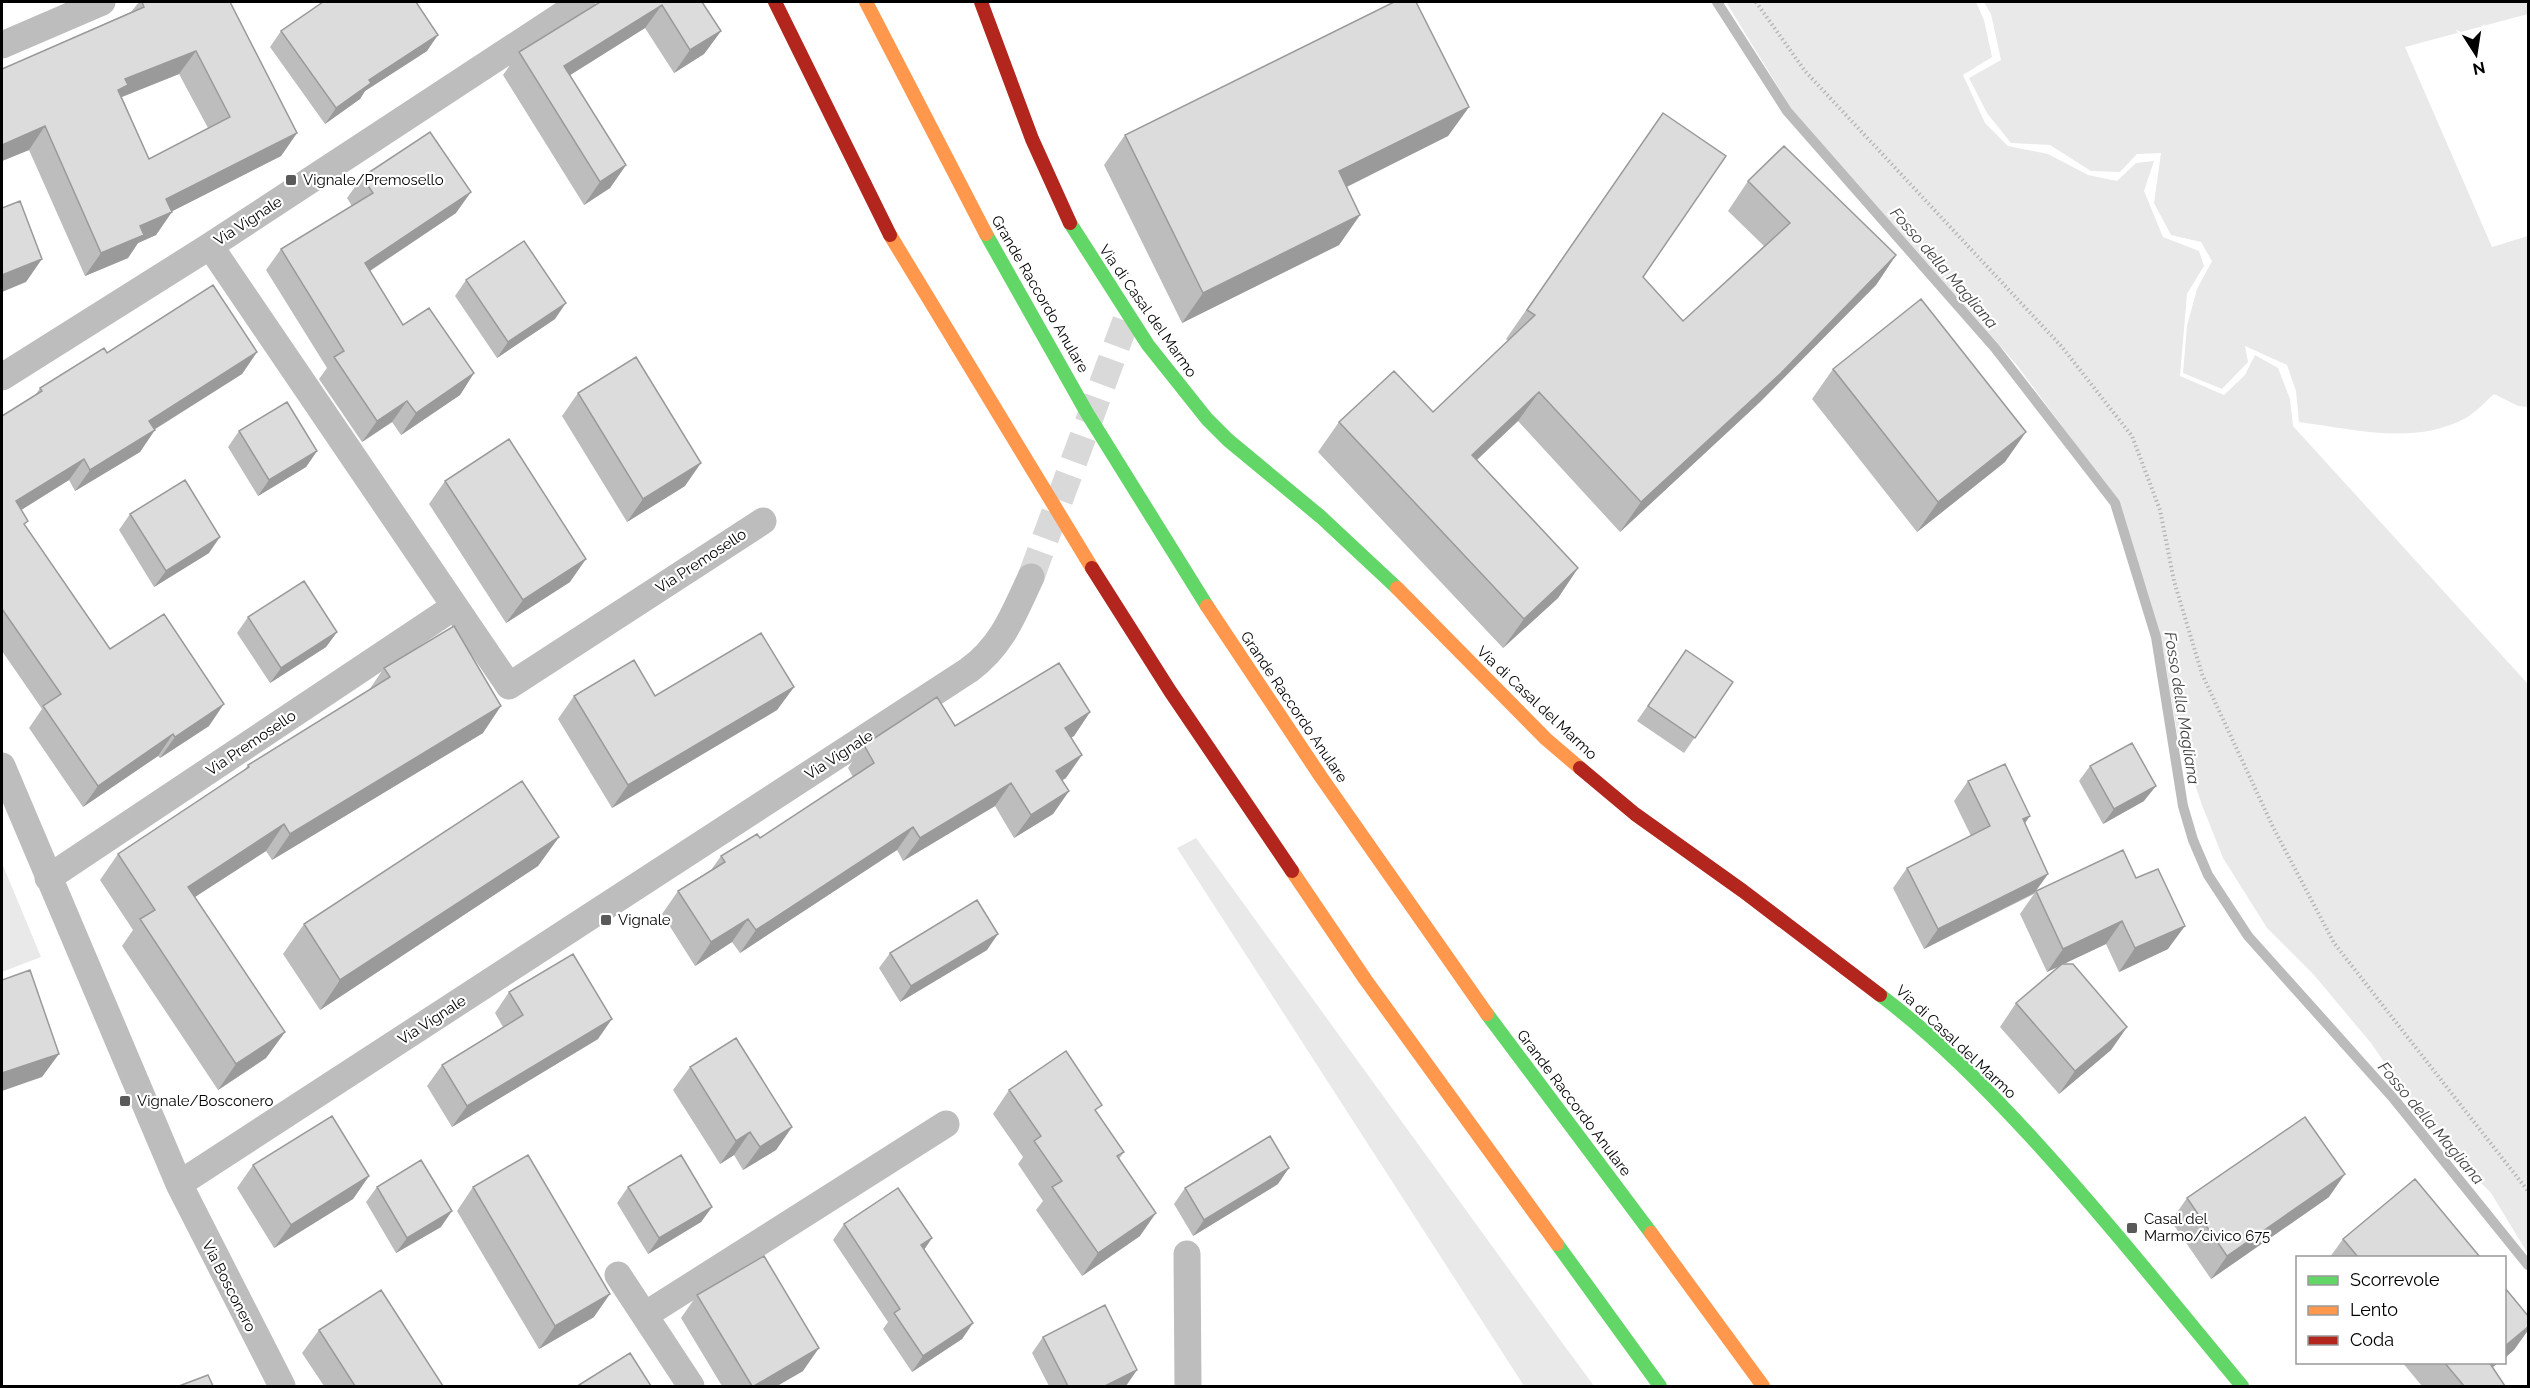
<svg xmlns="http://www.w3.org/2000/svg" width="2530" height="1388" font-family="Raleway,sans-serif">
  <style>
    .green { fill: #e9e9e9 }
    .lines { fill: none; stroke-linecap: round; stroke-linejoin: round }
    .stream { stroke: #bbb; stroke-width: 10 }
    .street-tunnel { stroke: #d9d9d9; stroke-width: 27; stroke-dasharray: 27 14; stroke-linecap: butt }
    .path { stroke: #b8b8b8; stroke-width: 4; stroke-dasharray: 1.5 3; stroke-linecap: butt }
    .street { stroke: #bdbdbd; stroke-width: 27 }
    .fast { stroke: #63d668; stroke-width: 14 }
    .slow { stroke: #ff974d; stroke-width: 14 }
    .jam { stroke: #b3261e; stroke-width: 14 }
    .wall { fill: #bdbdbd; fill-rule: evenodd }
    .shaded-wall { fill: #9a9a9a }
    .building { fill: #dcdcdc; stroke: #9a9a9a; stroke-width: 1.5; fill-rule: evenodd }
    .poi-dot { fill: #595959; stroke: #fff; stroke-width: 2 }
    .labels { text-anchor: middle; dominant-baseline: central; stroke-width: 4.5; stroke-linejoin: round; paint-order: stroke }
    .poi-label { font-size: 15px; fill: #000; stroke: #fff; text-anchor: start }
    .street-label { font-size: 15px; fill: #000; stroke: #fff }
    .water-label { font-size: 16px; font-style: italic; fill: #3f3f3f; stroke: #fff }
  </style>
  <rect width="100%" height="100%" fill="#fff"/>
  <path class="green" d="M 1726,2 L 1976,2 L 1984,20 L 1992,57 L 1963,75 L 1985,123 L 2008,146 L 2048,154 L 2088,175 L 2117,181 L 2136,163 L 2154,161 L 2144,191 L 2163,237 L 2199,251 L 2204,266 L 2187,294 L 2180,376 L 2224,395 L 2245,375 L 2255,355 L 2278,368 L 2290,399 L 2293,426 L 2528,684 L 2528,1254 L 2491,1193 L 2436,1138 L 2371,1043 L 2314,975 L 2267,928 L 2223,858 L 2202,805 L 2177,732 L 2163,648 L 2119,503 L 2016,364 L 1791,108 Z
    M 1984,2 L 2528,2 L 2528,14 L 2405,47 L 2492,247 L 2528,236 L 2528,407 L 2518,406 L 2494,394 C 2485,402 2476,412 2466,418 C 2414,446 2354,429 2299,422 L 2296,391 L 2287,365 L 2245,346 L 2248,362 L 2222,389 L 2183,373 L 2187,326 L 2197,289 L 2212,261 L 2201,242 L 2171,235 L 2154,203 L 2161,153 L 2137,154 L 2120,172 L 2091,171 L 2050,145 L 2011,143 L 1987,113 L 1969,78 L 2001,60 L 1991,14 Z
    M 1196,838 L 1558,1337 L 1594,1386 L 1524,1386 L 1177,848 Z
    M 2,863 L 41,957 L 2,972 Z"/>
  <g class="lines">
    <path class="stream" d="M 1717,2 L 1787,111 L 1995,348 L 2115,503 L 2156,637 L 2183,806 L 2193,840 L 2208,875 L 2248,936 L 2394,1099 L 2528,1265"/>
    <path class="street-tunnel" d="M 1031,577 L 1128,315"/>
    <path class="path" d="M 1756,2 L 1805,71 L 2062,347 L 2132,436 L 2160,510 L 2174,581 L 2202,674 L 2273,827 L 2334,943 L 2528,1191"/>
    <path class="street" d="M 2,45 L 102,2
      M 210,246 L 509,686 L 763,521
      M 2,377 L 210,246 L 582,2
      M 2,766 L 179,1184 L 969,670 C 1003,645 1014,613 1031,577
      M 48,878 L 454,607
      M 179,1184 L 282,1386
      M 1187,1254 L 1188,1386
      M 618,1275 L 691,1386
      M 645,1315 L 946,1124"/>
    <path class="fast" d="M 1070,223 L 1148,345 L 1207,419 L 1228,440 L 1321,517 L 1397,588
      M 986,234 L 1087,413 L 1207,606
      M 1880,995 C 1936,1037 1986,1088 2033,1139 C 2106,1219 2173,1303 2242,1386
      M 1487,1014 L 1651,1233
      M 1557,1244 L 1660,1386"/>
    <path class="slow" d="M 866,2 L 986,234
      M 890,235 L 1092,568
      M 1397,588 L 1546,739 L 1580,768
      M 1207,606 L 1321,777 L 1487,1014
      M 1292,871 L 1365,979 L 1557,1244
      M 1651,1233 L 1763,1386"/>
    <path class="jam" d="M 775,2 L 890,235
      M 981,2 L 1032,139 L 1070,223
      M 1092,568 L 1170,691 L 1292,871
      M 1580,768 L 1635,814 L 1743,891 L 1880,995"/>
  </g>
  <path class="wall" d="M 139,2 L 230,2 L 297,133 L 281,156 L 172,211 L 156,235 L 138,243 L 128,258 L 85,276 L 29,150 L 2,161 L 2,69 L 131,12 ZM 179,74 L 208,128 L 149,159 L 122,97 Z
    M 600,2 L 702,2 L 721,31 L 704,54 L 674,73 L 645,28 L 570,75 L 626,165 L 610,188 L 584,205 L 503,75 L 519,52 Z
    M 281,31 L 427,51 L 365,91 L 360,99 L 325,124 L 270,47 Z
    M 1469,107 L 1448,136 L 1347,187 L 1360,215 L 1339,245 L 1182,323 L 1104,165 L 1125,135 Z
    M 1663,113 L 1643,277 L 1683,321 L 1764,246 L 1728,211 L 1748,181 L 1896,255 L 1876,285 L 1760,402 L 1620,532 L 1518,421 L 1477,460 L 1578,568 L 1558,598 L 1503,648 L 1318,452 L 1339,422 L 1433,412 L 1509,341 L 1506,339 Z
    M 362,177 L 456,213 L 370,271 L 403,325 L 474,373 L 460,395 L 401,435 L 392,422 L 362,442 L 319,379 L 327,368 L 266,270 L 281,249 L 352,206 L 347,198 Z
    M 466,280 L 555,319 L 497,358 L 455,296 Z
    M 257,352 L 242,374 L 154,430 L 140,452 L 75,491 L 69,480 L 21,510 L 25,525 L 110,649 L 209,726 L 160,758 L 158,756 L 83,807 L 29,728 L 42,709 L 2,651 L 2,416 L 34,397 L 40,388 L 107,353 Z
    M 1833,369 L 2005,462 L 1917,532 L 1812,399 Z
    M 578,393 L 685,486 L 627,522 L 562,416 Z
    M 239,431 L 317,451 L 306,467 L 258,496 L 228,447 Z
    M 445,481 L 570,582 L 506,623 L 429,504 Z
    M 130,514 L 209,553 L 154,587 L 119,530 Z
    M 248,617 L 337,632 L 326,647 L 270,683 L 237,633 Z
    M 1686,650 L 1733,682 L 1684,753 L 1637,721 Z
    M 384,668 L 483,733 L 272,860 L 266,851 L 195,897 L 285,1032 L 266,1058 L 218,1090 L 122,946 L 133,930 L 100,880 L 118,854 L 245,769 L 248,765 L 369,690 Z
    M 794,687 L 777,710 L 612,808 L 558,719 L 574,696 L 655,696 Z
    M 1090,712 L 1074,736 L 1071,737 L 1066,778 L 1062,780 L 1069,791 L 1053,814 L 1014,838 L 995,806 L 903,861 L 897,850 L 740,953 L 732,942 L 695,966 L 662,914 L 678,891 L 711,870 L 721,856 L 760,838 L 853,777 L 848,768 L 864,745 L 955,726 Z
    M 2090,766 L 2144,801 L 2103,824 L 2079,781 Z
    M 1968,781 L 2025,823 L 2048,874 L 2036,891 L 2123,850 L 2168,949 L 2119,972 L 2106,944 L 2063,964 L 2127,1027 L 2111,1050 L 2059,1094 L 2000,1027 L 2016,1003 L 2061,965 L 2047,972 L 2020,914 L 2034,894 L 1924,949 L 1893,888 L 1907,868 L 1971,836 L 1954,801 Z
    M 559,837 L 538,866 L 320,1010 L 283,954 L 304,924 Z
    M 987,950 L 900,1002 L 879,968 L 890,953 Z
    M 509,992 L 598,1039 L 452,1127 L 427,1086 L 442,1065 L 503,1027 L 495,1013 Z
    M 690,1067 L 792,1127 L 776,1150 L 743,1170 L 734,1155 L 720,1164 L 673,1090 Z
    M 1009,1090 L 1097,1112 L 1124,1152 L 1119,1159 L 1140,1236 L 1082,1276 L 1036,1210 L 1043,1201 L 1018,1164 L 1023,1157 L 993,1114 Z
    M 253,1165 L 369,1176 L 353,1199 L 274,1248 L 237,1188 Z
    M 1278,1184 L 1193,1236 L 1174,1204 L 1185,1188 Z
    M 377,1187 L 441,1227 L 396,1253 L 366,1202 Z
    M 473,1187 L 594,1317 L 539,1349 L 457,1211 Z
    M 628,1187 L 712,1207 L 701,1222 L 648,1254 L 617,1203 Z
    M 2329,1197 L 2211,1279 L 2171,1221 L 2187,1198 Z
    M 844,1224 L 932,1238 L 924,1250 L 973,1323 L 962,1339 L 912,1372 L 883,1329 L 888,1322 L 833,1240 Z
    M 2343,1239 L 2480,1257 L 2330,1257 Z
    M 697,1295 L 803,1371 L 777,1386 L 722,1386 L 681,1318 Z
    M 319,1330 L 443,1386 L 324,1386 L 302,1353 Z
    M 1043,1337 L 1126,1386 L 1049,1386 L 1032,1353 Z
    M 2402,1362 L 2499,1362 L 2493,1367 L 2505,1386 L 2422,1386 Z"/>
  <path class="shaded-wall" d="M 662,5 L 645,28 L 548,89 L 564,66 Z
    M 721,31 L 704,54 L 674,73 L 690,50 Z
    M 438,35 L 427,51 L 365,91 L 360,99 L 325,124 L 336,108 L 369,80 Z
    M 196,51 L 179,74 L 119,98 L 102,113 L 125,79 Z
    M 1469,107 L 1448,136 L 1318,201 L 1339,171 Z
    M 45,126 L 29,150 L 2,161 L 2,145 Z
    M 297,133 L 281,156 L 155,220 L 172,212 L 156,235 L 138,243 L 128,258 L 85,276 L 101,253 L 140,226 L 166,199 Z
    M 626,165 L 610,188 L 584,205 L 600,182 Z
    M 471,192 L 456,213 L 350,284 L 365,263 Z
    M 1360,215 L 1339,245 L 1182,323 L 1203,293 Z
    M 1896,255 L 1876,285 L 1760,402 L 1620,532 L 1641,502 Z
    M 42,259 L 26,282 L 2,292 L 2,275 Z
    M 566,303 L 555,319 L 497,358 L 508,342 Z
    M 257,352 L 242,374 L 134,442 L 149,421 Z
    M 474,373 L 460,395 L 401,435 L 416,413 Z
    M 1539,392 L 1518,421 L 1451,484 L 1472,455 Z
    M 407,401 L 392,422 L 362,442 L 377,421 Z
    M 155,430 L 140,452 L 75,491 L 90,470 Z
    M 2026,432 L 2005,462 L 1917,532 L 1938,502 Z
    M 317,451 L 306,467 L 258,496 L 269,480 Z
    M 84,459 L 69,480 L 2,522 L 16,501 Z
    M 701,463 L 685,486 L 627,522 L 643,499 Z
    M 220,537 L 209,553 L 154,587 L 166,571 Z
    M 586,559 L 570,582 L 506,623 L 523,600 Z
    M 1578,568 L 1558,598 L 1503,648 L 1524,619 Z
    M 337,632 L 326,647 L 270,683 L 281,668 Z
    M 794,687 L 777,710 L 612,808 L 628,785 Z
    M 224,704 L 209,726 L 160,758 L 175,737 Z
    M 501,706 L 483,733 L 272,860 L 290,834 Z
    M 1090,712 L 1074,736 L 1049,751 L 1065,728 Z
    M 173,734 L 158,756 L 83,807 L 98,786 Z
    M 1082,755 L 1066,778 L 1040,794 L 1056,771 Z
    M 1011,783 L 995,806 L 903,861 L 920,838 Z
    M 2156,786 L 2144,801 L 2103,824 L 2114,809 Z
    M 1069,791 L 1053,814 L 1014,838 L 1031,815 Z
    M 2030,816 L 2016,836 L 2023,819 Z
    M 284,824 L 266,851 L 170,913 L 188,887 Z
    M 913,827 L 897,850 L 740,953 L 756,930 Z
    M 559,837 L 538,866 L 320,1010 L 340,980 Z
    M 2048,874 L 2034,893 L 1924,949 L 1938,929 Z
    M 748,919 L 732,942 L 695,966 L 711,942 Z
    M 2122,921 L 2106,944 L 2047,972 L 2063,949 Z
    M 2185,926 L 2168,949 L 2119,972 L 2135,948 Z
    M 998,934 L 987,950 L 900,1002 L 911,986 Z
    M 612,1019 L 598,1039 L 452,1127 L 467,1106 Z
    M 2127,1027 L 2111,1050 L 2059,1094 L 2075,1071 Z
    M 285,1032 L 266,1058 L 218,1090 L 236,1064 Z
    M 59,1054 L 42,1077 L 2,1091 L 2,1073 Z
    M 792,1127 L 776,1150 L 743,1170 L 760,1147 Z
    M 750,1132 L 734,1155 L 720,1164 L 736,1141 Z
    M 1289,1168 L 1278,1184 L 1193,1236 L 1204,1220 Z
    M 2345,1174 L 2329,1197 L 2211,1279 L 2227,1256 Z
    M 369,1176 L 353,1199 L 274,1248 L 291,1225 Z
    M 712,1207 L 701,1222 L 648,1254 L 659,1238 Z
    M 452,1211 L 441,1227 L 396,1253 L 407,1238 Z
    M 1156,1213 L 1140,1236 L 1082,1276 L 1098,1253 Z
    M 932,1238 L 921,1254 L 921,1245 Z
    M 610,1294 L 594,1317 L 539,1349 L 555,1326 Z
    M 973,1323 L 962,1339 L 912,1372 L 923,1356 Z
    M 2529,1326 L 2529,1329 L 2514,1350 L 2505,1358 L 2505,1346 Z
    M 819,1348 L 803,1371 L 777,1386 L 754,1386 Z
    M 2486,1362 L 2499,1362 L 2469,1386 Z
    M 1137,1370 L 1126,1386 L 1105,1386 Z"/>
  <path class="building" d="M 142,2 L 230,2 L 297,133 L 166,199 L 172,212 L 140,226 L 144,235 L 101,253 L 45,126 L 2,145 L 2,69 L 144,7 ZM 196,51 L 230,117 L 149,159 L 118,90 L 128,85 L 125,79 Z
    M 323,2 L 416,2 L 438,35 L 369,80 L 371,83 L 336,108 L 281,31 Z
    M 600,2 L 702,2 L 721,31 L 690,50 L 662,5 L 564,66 L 626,165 L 600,182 L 519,52 Z
    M 1394,2 L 1416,2 L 1469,107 L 1339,171 L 1360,215 L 1203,293 L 1125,135 Z
    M 1663,113 L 1726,156 L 1643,277 L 1683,321 L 1790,223 L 1748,181 L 1784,146 L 1896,255 L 1781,373 L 1641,502 L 1539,392 L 1472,455 L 1578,568 L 1524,619 L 1339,422 L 1394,371 L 1433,412 L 1535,315 L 1527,310 Z
    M 430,132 L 471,192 L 365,263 L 403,325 L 429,308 L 474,373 L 416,413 L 407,401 L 377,421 L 334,357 L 344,351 L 281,249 L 373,193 L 362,177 Z
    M 20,201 L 42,259 L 2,275 L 2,208 Z
    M 524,241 L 566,303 L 508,342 L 466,280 Z
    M 213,285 L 257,352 L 149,421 L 155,430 L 90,470 L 84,459 L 16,501 L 28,521 L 24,524 L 110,649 L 164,614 L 224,704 L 175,737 L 173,734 L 98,786 L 43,706 L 61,694 L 2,609 L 2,416 L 42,391 L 40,388 L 104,348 L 107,353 Z
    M 1921,299 L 2026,432 L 1938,502 L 1833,369 Z
    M 636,357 L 701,463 L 643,499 L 578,393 Z
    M 287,402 L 317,451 L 269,480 L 239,431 Z
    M 509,439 L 586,559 L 523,600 L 445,481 Z
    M 185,480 L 220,537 L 166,571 L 130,514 Z
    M 304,581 L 337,632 L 281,668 L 248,617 Z
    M 454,626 L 501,706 L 290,834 L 284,824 L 188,887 L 285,1032 L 236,1064 L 140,919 L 155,910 L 118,854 L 249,767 L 248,765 L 390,677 L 384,668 Z
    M 761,633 L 794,687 L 628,785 L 574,696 L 634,660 L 655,696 Z
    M 1686,650 L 1733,682 L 1695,738 L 1648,706 Z
    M 1059,663 L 1090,712 L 1065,728 L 1082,755 L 1056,771 L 1069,791 L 1031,815 L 1011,783 L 920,838 L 913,827 L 756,930 L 748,919 L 711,942 L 678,891 L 725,862 L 721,856 L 757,834 L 760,838 L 874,763 L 864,745 L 937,697 L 955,726 Z
    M 2132,743 L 2156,786 L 2114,809 L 2090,766 Z
    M 2005,764 L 2030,816 L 2023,819 L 2048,874 L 1938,929 L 1907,868 L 1990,826 L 1968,781 Z
    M 522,781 L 559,837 L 340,980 L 304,924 Z
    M 2123,850 L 2136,878 L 2158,869 L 2185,926 L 2135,948 L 2122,921 L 2063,949 L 2036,891 Z
    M 977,900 L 998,934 L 911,986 L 890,953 Z
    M 573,954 L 612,1019 L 467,1106 L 442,1065 L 523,1015 L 509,992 Z
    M 2062,964 L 2073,964 L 2127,1027 L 2075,1071 L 2016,1003 Z
    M 30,970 L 59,1054 L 2,1073 L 2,980 Z
    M 736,1038 L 792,1127 L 760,1147 L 750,1132 L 736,1141 L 690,1067 Z
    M 1066,1051 L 1102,1105 L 1095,1110 L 1124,1152 L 1117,1156 L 1156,1213 L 1098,1253 L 1052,1187 L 1062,1181 L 1034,1141 L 1041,1136 L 1009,1090 Z
    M 332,1116 L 369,1176 L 291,1225 L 253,1165 Z
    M 2305,1117 L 2345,1174 L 2227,1256 L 2187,1198 Z
    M 1270,1136 L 1289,1168 L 1204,1220 L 1185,1188 Z
    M 528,1155 L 610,1294 L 555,1326 L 473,1187 Z
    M 681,1155 L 712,1207 L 659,1238 L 628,1187 Z
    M 421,1160 L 452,1211 L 407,1238 L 377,1187 Z
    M 2415,1179 L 2480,1257 L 2358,1257 L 2343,1239 Z
    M 898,1188 L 932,1238 L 921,1245 L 973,1323 L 923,1356 L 894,1313 L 900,1309 L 844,1224 Z
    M 764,1256 L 819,1348 L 754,1386 L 752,1386 L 697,1295 Z
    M 2505,1288 L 2529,1317 L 2529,1326 L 2505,1346 Z
    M 381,1290 L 443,1386 L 355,1386 L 319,1330 Z
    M 1105,1305 L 1137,1370 L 1105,1386 L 1068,1386 L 1043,1337 Z
    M 630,1353 L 651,1386 L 580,1386 L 579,1385 Z
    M 2444,1362 L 2489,1362 L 2505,1386 L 2464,1386 Z
    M 208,1375 L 213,1386 L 179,1386 Z"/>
  <g class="poi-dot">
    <rect x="285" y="174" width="12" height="12" rx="3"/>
    <rect x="600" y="914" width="12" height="12" rx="3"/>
    <rect x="119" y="1095" width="12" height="12" rx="3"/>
    <rect x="2126" y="1222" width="12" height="12" rx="3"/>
  </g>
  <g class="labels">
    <g class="poi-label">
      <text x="303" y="180">Vignale/Premosello</text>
      <text x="618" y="920">Vignale</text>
      <text x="137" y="1101">Vignale/Bosconero</text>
      <text x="2144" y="1219">Casal del<tspan x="2144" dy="17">Marmo/civico 675</tspan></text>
    </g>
    <g class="street-label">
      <text transform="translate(248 221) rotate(-33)">Via Vignale</text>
      <text transform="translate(1040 294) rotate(60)">Grande Raccordo Anulare</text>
      <text transform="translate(1148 311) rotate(55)">Via di Casal del Marmo</text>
      <text transform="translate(701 561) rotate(-33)">Via Premosello</text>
      <text transform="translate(1537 703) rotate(43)">Via di Casal del Marmo</text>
      <text transform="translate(1294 707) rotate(56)">Grande Raccordo Anulare</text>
      <text transform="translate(251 743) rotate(-34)">Via Premosello</text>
      <text transform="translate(839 755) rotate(-33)">Via Vignale</text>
      <text transform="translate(432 1020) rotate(-33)">Via Vignale</text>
      <text transform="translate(1956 1042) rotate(43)">Via di Casal del Marmo</text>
      <text transform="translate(1574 1103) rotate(53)">Grande Raccordo Anulare</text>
      <text transform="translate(229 1286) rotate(63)">Via Bosconero</text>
    </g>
    <g class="water-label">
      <text transform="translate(1944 268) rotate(49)">Fosso della Magliana</text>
      <text transform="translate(2182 708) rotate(81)">Fosso della Magliana</text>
      <text transform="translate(2431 1123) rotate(50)">Fosso della Magliana</text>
    </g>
  </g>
  <rect width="2530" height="1388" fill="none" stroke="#000000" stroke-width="6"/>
  <rect x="2296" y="1256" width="210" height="108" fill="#ffffff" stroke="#999999" stroke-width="1.5"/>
  <rect x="2308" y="1276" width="30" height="9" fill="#63d668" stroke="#999999" stroke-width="1.5"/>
  <text x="2350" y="1286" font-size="18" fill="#000000">Scorrevole</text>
  <rect x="2308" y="1306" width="30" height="9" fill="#ff974d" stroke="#999999" stroke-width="1.5"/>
  <text x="2350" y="1316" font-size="18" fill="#000000">Lento</text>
  <rect x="2308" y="1336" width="30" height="9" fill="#b3261e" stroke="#999999" stroke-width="1.5"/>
  <text x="2350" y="1346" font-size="18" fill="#000000">Coda</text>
  <g transform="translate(2476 54) rotate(168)" stroke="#ffffff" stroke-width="4.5" paint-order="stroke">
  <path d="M0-4.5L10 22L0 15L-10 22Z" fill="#000000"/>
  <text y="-9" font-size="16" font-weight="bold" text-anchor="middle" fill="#000000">N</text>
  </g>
</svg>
